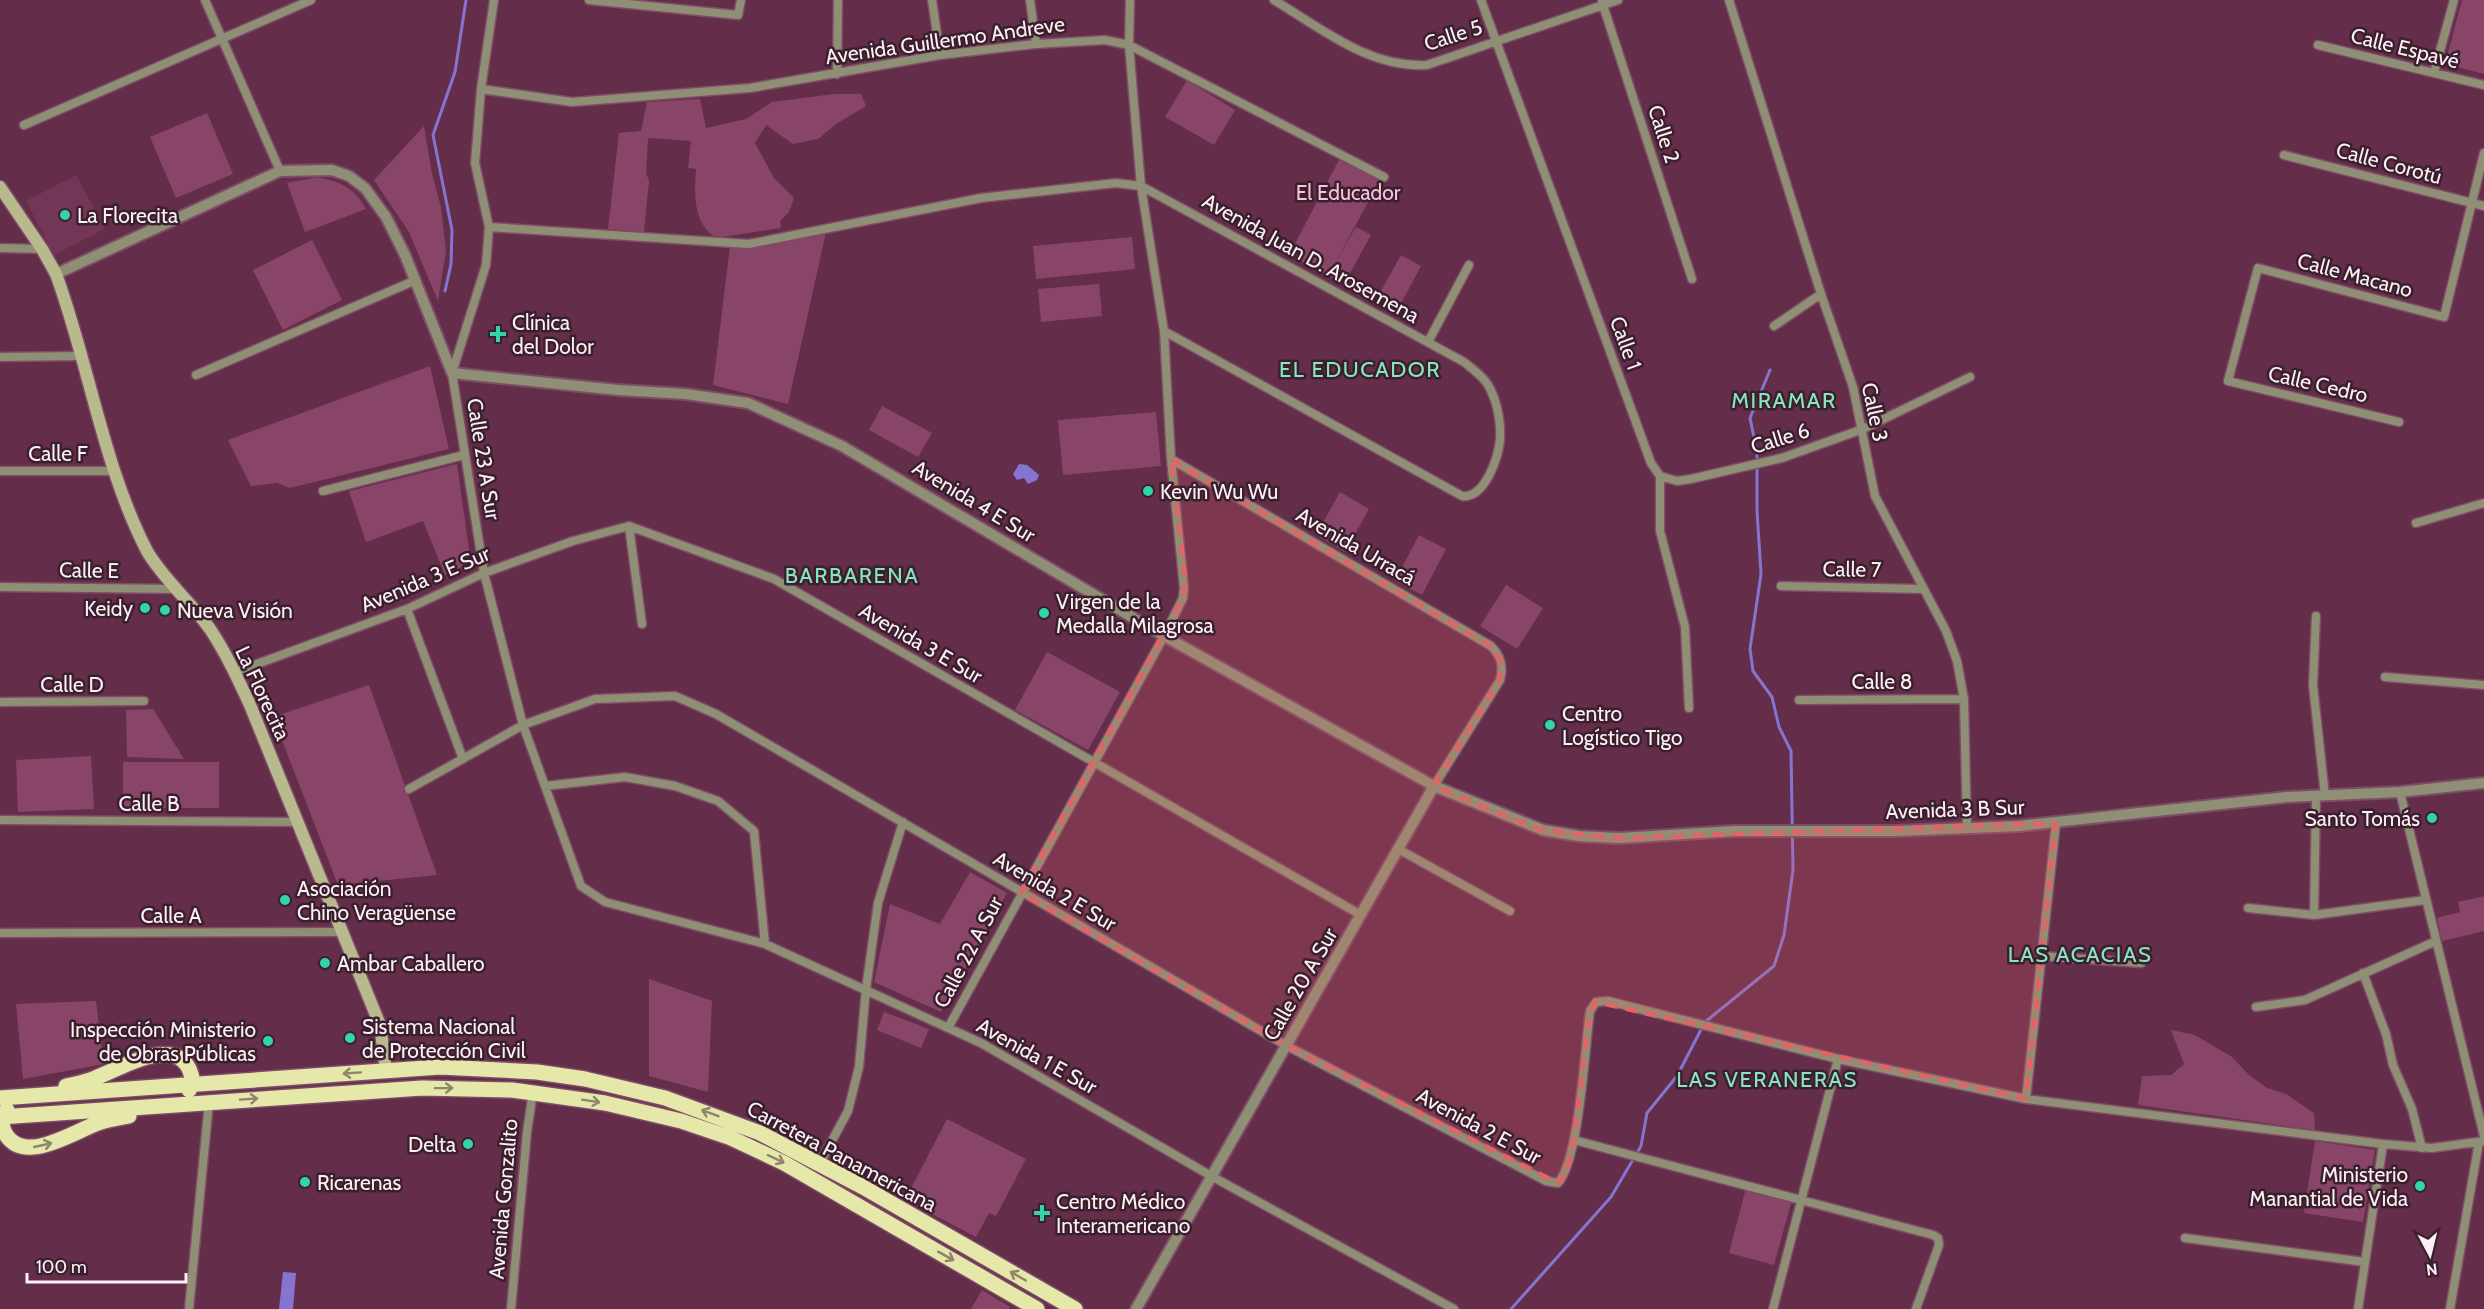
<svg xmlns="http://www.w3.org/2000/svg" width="2484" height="1309" font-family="Cabin,sans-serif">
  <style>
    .built { fill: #743656 }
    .green { fill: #894568 }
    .water { fill: #8575d1 }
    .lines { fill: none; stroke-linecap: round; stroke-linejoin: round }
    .stream { stroke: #8575d1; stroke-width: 3 }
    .minor-casing { stroke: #7d4c66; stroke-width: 11 }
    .tertiary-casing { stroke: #7d4c66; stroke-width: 14 }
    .secondary-casing { stroke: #7d4c66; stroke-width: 15 }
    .trunk-casing { stroke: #7d4c66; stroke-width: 18 }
    .minor { stroke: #8e8f74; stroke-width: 8 }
    .tertiary { stroke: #8e8f74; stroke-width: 10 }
    .secondary { stroke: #b8b98d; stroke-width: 12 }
    .trunk { stroke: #e6e8aa; stroke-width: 15 }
    .oneway { stroke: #90846c }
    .marked { fill: #e26466; fill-opacity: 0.2; stroke: #e26466; stroke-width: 4.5; stroke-dasharray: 12 8; stroke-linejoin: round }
    .poi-dot { fill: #33d4a8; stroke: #3a202d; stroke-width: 2 }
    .labels { text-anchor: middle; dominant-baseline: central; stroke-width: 5; stroke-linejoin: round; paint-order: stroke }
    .street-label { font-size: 21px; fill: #feeff6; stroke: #3a202d }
    .park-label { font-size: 21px; fill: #f8c4dc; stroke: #3a202d }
    .poi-label { font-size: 21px; fill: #feeff6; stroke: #3a202d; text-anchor: start }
    .neighbourhood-label { font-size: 22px; letter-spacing: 1.5px; fill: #89e4c4; stroke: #3a202d }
  </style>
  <rect width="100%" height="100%" fill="#642d4a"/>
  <path class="built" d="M 76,175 L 105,229 L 54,255 L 26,201 Z"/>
  <path class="green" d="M 2462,0 L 2484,0 L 2484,74 L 2445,64 Z
    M 1187,80 L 1235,110 L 1214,145 L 1165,117 Z
    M 834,94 L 861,94 L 866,106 L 836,124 L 818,139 L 793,144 L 766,125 L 755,143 L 774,178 L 794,198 L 789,212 L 780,221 L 781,228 L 716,238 C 693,223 694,194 696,169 L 688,168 L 691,141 L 648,138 L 646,173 L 649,181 L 644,232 L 608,229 L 619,133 L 641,131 L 647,102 L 700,99 L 706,128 L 746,119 L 772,102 Z
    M 207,113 L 233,174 L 176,198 L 150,137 Z
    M 424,126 L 432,174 L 441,207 L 446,251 L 438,301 L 409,232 L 374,180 Z
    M 1339,160 L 1380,180 L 1333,267 L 1356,227 L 1371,235 L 1344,284 L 1289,255 Z
    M 318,177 C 341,182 354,187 366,209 L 305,232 L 287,183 Z
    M 826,232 L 788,404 L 713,385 L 730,246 L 755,248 Z
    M 1132,237 L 1135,269 L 1036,279 L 1033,246 Z
    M 312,240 L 342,300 L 283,330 L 253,270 Z
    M 1401,255 L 1421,266 L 1398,309 L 1377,298 Z
    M 1099,284 L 1102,316 L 1041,322 L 1038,289 Z
    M 430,366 L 449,449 L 290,488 L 277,483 L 251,486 L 228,440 Z
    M 882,406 L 932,433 L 918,457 L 869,430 Z
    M 1156,412 L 1161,466 L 1063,475 L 1058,420 Z
    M 457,464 L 471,563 L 445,575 L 423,521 L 366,542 L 349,491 Z
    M 1340,492 L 1369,509 L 1345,552 L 1316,535 Z
    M 1419,535 L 1446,549 L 1422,595 L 1395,581 Z
    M 1506,585 L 1543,608 L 1517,649 L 1480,626 Z
    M 1047,652 L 1120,692 L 1088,750 L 1015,710 Z
    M 369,685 L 437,875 L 338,885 L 273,717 Z
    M 153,709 L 184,759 L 127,757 L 126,710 Z
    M 91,756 L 94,809 L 18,812 L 16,760 Z
    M 123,762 L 219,762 L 219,808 L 123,808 Z
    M 970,872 L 1007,893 L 941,1012 L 874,982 L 890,904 L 940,924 Z
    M 2484,896 L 2484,931 L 2442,941 L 2437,918 L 2460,912 L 2458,902 Z
    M 649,979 L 712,1001 L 708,1092 L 649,1076 Z
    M 96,1001 L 104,1064 L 23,1079 L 16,1004 Z
    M 884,1012 L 929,1029 L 921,1048 L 877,1030 Z
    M 2171,1030 L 2195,1035 L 2232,1057 L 2249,1075 L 2267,1088 L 2286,1094 L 2314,1113 L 2315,1130 L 2138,1105 L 2142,1076 L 2171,1075 L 2184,1064 Z
    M 947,1119 L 1026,1159 L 996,1216 L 989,1213 L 976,1237 L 905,1200 Z
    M 2315,1141 L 2375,1150 L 2363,1222 L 2304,1213 Z
    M 1746,1188 L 1792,1200 L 1774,1265 L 1729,1253 Z
    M 982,1290 L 1010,1307 L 1009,1309 L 971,1309 Z"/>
  <path class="water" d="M 1019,464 L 1027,465 L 1039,475 L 1037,480 L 1028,484 L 1024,478 L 1017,480 L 1013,474 Z
    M 283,1272 L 296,1273 L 293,1309 L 279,1309 Z"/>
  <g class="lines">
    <path class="stream" d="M 445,291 L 451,264 L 452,230 L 433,135 L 455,72 L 466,0
      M 1511,1309 L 1611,1197 L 1641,1146 L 1647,1113 L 1677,1076 L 1705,1022 L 1774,966 L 1784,935 L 1793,870 L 1791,751 L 1779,727 L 1772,697 L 1753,671 L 1750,649 L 1761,574 L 1757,511 L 1757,452 L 1750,418 L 1770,370"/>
    <defs>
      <path id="minor" d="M 205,0 L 280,171
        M 494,0 L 481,89 L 475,163 L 489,227 L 486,265 L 452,373 L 484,573 L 523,725 L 581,886 L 605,902 L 765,944 L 981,1043 L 1213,1177 L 1454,1309
        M 589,0 L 738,15 L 741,0
        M 932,0 L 940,55
        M 1030,0 L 1036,44
        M 1274,0 C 1322,29 1369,68 1427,65 L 1618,0
        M 1481,0 L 1651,463 L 1660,476 L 1660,531 L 1685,627 L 1689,708
        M 1729,0 L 1821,294 L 1853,387 L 1875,496 L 1946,631 L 1957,661 L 1964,699 L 1967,829
        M 1602,2 L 1692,279
        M 2318,45 L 2484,85
        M 2434,73 L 2454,0
        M 837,74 L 838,0
        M 481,89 L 572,102 L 750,88 L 940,55 L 1036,44 L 1105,40 L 1129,45 L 1384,177
        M 24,125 L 311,0
        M 2284,155 L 2484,206
        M 489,227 L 749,244 L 981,198 L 1116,183 L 1141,186 L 1464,362 C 1475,371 1487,379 1492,393 C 1498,406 1501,425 1500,439 C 1499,458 1484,499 1462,496 L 1164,331
        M 0,248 L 42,249
        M 1774,326 L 1821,294
        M 1428,342 L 1469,265
        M 0,357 L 83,356
        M 196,375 L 416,280
        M 2399,422 L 2228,381 L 2258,268 L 2444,317 L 2484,153
        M 1171,459 L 1491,646 C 1501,656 1504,666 1500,680 L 1434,786
        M 0,471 L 116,471
        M 1660,476 L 1677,481 L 1691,479 L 1782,458 L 1863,429 L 1970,377
        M 323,491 L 464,455
        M 2416,523 L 2484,503
        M 629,526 L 642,624
        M 1781,586 L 1923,589
        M 0,587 L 177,589
        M 407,609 L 463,759
        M 2316,616 L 2313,685 L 2325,796
        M 235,672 L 407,609 L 484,573 L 573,541 L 629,526 L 774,579 L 1361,915
        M 2385,677 L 2484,685
        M 1799,700 L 1964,699
        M 0,702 L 144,701
        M 545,786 L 625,777 L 675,786 L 718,801 L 754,831 L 765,944
        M 409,789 L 523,725 L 595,699 L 675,696 L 716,714 L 1287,1046 L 1546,1181 L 1558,1183 C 1579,1161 1585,1047 1590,1011 L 1596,1002 L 1608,1001 L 1838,1059 L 2026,1099 L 2383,1144 L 2432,1148 L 2484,1141
        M 2400,792 L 2484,1136
        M 0,820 L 298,822
        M 1400,850 L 1510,911
        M 2248,908 L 2314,915 L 2425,900
        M 2314,915 L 2316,797
        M 0,933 L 342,932
        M 2042,956 L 2141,963
        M 2363,973 L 2386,1034 L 2393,1065 L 2412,1109 L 2422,1148
        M 2256,1007 L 2305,1000 L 2436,941
        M 948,1028 L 1164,636 L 1183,598 L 1184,588 L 1171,459 L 1164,331 L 1141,186 L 1129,45 L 1130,0
        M 2026,1099 L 2056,823
        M 1574,1140 L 1933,1235 L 1938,1238 L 1939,1245 L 1916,1309
        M 820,1163 L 848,1111 L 859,1067 L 866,989 L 878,903 L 903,822
        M 2185,1238 L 2365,1262
        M 189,1309 L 209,1102
        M 511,1309 L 527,1132 L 533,1092
        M 1773,1309 L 1838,1059
        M 2358,1309 L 2383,1144
        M 2450,1309 L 2479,1142"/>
      <path id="tertiary" d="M 56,274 L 280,171 L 332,170 L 349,176 L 365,188 L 386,217 L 405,255 L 452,373 L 618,390 L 686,394 L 748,403 L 842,446 L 1164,636 L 1434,786 L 1543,830 L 1579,836 L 1619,838 L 1734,831 L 1896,831 L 2019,826 L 2287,797 L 2400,792 L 2484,783
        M 1136,1309 L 1434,786"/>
      <path id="secondary" d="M 0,187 L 42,249 L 56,274 C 89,364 103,466 147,551 C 163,579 191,602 210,629 C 226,653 238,679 250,705 L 380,1025 L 386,1070"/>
      <path id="trunk" d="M 66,1086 C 75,1084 84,1082 93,1079 C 122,1068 187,1027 193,1084 L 189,1090
        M 0,1098 L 440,1067 L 537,1072 L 585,1079 L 665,1098 L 760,1133 L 863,1187 L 1075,1309
        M 7,1110 C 2,1115 1,1123 4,1131 C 22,1169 77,1129 101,1122 C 110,1119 120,1118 129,1116
        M 0,1117 L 422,1088 L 512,1090 L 605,1103 L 681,1121 L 731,1138 L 784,1163 L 1037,1309"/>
    </defs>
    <use href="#minor" class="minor-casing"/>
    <use href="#tertiary" class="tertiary-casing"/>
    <use href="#secondary" class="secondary-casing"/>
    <use href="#trunk" class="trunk-casing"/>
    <use href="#minor" class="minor"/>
    <use href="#tertiary" class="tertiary"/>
    <use href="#secondary" class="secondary"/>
    <use href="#trunk" class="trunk"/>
  </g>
  <defs><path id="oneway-shaft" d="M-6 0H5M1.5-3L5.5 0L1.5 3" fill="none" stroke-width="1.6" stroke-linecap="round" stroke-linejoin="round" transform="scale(1.5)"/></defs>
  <g class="oneway">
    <use href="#oneway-shaft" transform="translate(352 1073) rotate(176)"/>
    <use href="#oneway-shaft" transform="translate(444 1088) rotate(-1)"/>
    <use href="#oneway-shaft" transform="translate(249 1099) rotate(-4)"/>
    <use href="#oneway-shaft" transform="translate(591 1101) rotate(9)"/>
    <use href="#oneway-shaft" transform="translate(710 1113) rotate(-159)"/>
    <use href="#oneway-shaft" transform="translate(43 1145) rotate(-13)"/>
    <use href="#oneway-shaft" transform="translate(776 1159) rotate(25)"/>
    <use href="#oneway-shaft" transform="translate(946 1256) rotate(29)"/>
    <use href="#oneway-shaft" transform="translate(1018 1276) rotate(-150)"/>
  </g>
  <path class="marked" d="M 1171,459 L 1491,646 L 1501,661 L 1500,680 L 1434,786 L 1509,817 L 1543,830 L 1619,838 L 2056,823 L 2026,1099 L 1596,1002 L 1590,1011 L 1574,1140 L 1566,1175 L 1558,1183 L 1287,1046 L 1021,893 L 1183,598 L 1185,577 Z"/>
  <g class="poi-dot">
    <circle cx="65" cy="215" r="6"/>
    <path d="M495 325h6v6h6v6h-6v6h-6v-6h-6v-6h6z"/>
    <circle cx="1148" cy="491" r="6"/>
    <circle cx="145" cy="608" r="6"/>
    <circle cx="165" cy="610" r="6"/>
    <circle cx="1044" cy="613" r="6"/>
    <circle cx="1550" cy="725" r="6"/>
    <circle cx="2432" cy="818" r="6"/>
    <circle cx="285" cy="900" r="6"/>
    <circle cx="325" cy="963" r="6"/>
    <circle cx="350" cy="1038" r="6"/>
    <circle cx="268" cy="1041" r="6"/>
    <circle cx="468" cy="1144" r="6"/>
    <circle cx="305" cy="1182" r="6"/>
    <circle cx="2420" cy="1186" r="6"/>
    <path d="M1039 1204h6v6h6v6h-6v6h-6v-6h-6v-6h6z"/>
  </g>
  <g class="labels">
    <g class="street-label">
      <text transform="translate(1453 35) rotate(-18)">Calle 5</text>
      <text transform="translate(945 40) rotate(-8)">Avenida Guillermo Andreve</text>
      <text transform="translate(2405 48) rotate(14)">Calle Espavé</text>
      <text transform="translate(1664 134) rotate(72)">Calle 2</text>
      <text transform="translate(2389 163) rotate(15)">Calle Corotú</text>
      <text transform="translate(1311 258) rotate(29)">Avenida Juan D. Arosemena</text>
      <text transform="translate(2355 275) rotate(15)">Calle Macano</text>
      <text transform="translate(1626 343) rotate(70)">Calle 1</text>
      <text transform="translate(2318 384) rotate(13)">Calle Cedro</text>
      <text transform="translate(1875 412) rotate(78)">Calle 3</text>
      <text transform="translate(1780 438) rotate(-17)">Calle 6</text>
      <text x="58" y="453">Calle F</text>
      <text transform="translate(484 459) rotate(81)">Calle 23 A Sur</text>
      <text transform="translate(974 501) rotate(31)">Avenida 4 E Sur</text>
      <text transform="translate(1356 546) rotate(30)">Avenida Urracá</text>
      <text transform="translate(1852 569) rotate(1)">Calle 7</text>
      <text transform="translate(89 570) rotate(1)">Calle E</text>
      <text transform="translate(425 579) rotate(-23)">Avenida 3 E Sur</text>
      <text transform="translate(921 643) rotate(30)">Avenida 3 E Sur</text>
      <text x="1882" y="681">Calle 8</text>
      <text x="72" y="684">Calle D</text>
      <text transform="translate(263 693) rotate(65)">La Florecita</text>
      <text x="149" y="803">Calle B</text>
      <text transform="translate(1955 809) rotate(-2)">Avenida 3 B Sur</text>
      <text transform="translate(1055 891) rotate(30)">Avenida 2 E Sur</text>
      <text x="171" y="915">Calle A</text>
      <text transform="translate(968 952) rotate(-62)">Calle 22 A Sur</text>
      <text transform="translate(1300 984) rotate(-60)">Calle 20 A Sur</text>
      <text transform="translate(1037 1056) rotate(29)">Avenida 1 E Sur</text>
      <text transform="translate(1479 1126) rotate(28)">Avenida 2 E Sur</text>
      <text transform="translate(842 1156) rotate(28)">Carretera Panamericana</text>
      <text transform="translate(503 1199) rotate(-85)">Avenida Gonzalito</text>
    </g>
    <g class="park-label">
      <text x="1348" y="192">El Educador</text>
    </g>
    <g class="poi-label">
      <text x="77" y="215">La Florecita</text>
      <text x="512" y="322">Clínica<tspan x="512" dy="24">del Dolor</tspan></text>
      <text x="1160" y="491">Kevin Wu Wu</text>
      <text x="1056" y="601">Virgen de la<tspan x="1056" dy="24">Medalla Milagrosa</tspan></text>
      <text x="133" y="608" text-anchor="end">Keidy</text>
      <text x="177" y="610">Nueva Visión</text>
      <text x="1562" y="713">Centro<tspan x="1562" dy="24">Logístico Tigo</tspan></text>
      <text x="2420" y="818" text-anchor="end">Santo Tomás</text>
      <text x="297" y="888">Asociación<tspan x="297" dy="24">Chino Veragüense</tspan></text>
      <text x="337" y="963">Ambar Caballero</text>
      <text x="362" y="1026">Sistema Nacional<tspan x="362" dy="24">de Protección Civil</tspan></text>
      <text x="256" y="1029" text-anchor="end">Inspección Ministerio<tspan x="256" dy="24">de Obras Públicas</tspan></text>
      <text x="456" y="1144" text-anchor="end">Delta</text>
      <text x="2408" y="1174" text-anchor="end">Ministerio<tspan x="2408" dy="24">Manantial de Vida</tspan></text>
      <text x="317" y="1182">Ricarenas</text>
      <text x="1056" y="1201">Centro Médico<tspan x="1056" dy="24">Interamericano</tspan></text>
    </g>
    <g class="neighbourhood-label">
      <text x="1360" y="369">EL EDUCADOR</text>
      <text x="1784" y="400">MIRAMAR</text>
      <text x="852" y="575">BARBARENA</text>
      <text x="2080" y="954">LAS ACACIAS</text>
      <text x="1767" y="1079">LAS VERANERAS</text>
    </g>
  </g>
  <g transform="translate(2430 1255) rotate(173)" stroke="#3a202d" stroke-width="4.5" paint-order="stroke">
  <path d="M0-4.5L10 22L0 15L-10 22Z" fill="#feeff6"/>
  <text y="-9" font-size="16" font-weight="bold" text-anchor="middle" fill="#feeff6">N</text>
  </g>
  <path d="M27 1273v9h159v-9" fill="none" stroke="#feeff6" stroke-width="3"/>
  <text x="36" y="1273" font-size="18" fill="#feeff6" stroke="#3a202d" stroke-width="4.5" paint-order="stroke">100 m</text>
</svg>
